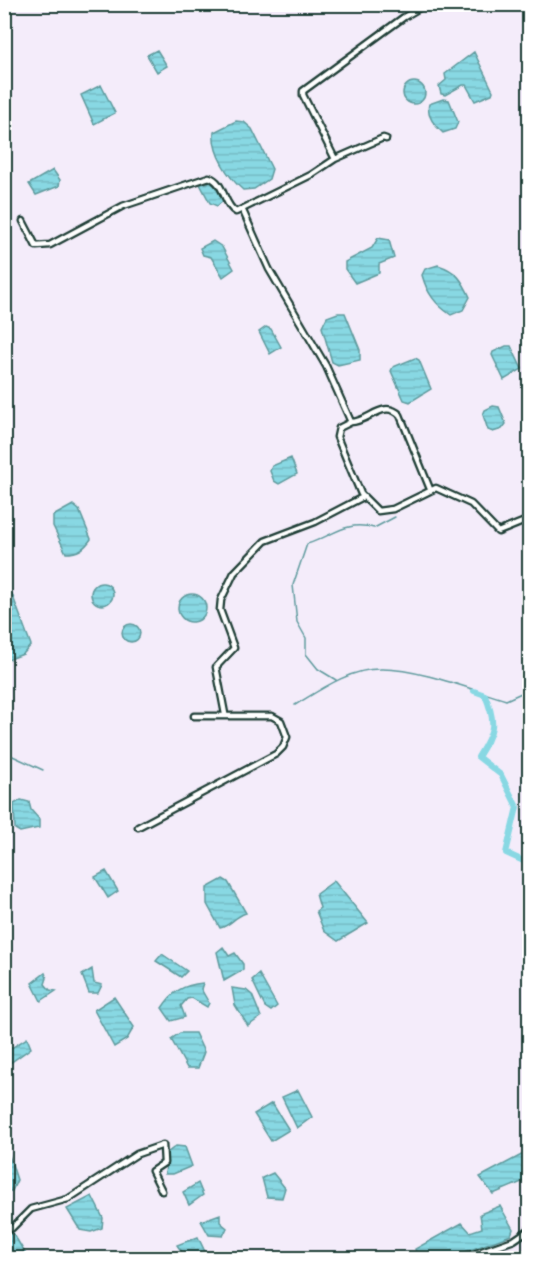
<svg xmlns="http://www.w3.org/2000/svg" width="534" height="1263" font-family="'Patrick Hand',sans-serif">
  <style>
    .water { fill: url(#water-rules); stroke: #5e9a9d; stroke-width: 1.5 }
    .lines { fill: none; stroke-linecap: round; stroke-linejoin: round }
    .stream { stroke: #5e9a9d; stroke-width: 1.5 }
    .canal { stroke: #88d8e3; stroke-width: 6 }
    .street-casing { stroke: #1f3d34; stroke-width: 9 }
    .street { stroke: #fff; stroke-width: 4.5 }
  </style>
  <defs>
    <pattern id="water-rules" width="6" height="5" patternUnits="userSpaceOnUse" patternTransform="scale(1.5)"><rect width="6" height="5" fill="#88d8e3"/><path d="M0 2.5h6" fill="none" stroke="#75bac3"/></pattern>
  </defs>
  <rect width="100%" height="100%" fill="#f4ecfa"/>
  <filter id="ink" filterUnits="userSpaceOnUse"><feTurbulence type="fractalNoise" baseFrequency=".0167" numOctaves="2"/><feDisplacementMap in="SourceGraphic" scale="12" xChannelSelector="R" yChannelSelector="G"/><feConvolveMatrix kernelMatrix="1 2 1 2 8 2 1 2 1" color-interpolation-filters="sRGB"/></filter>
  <g filter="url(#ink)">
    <path class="water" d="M 157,50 L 167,66 L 157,72 L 147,55 Z
      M 474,52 L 493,91 L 492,94 L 475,101 L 466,85 L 463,85 L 445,95 L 441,94 L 439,86 L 446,80 L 445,74 Z
      M403 93a11 11 0 1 1 22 0a11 11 0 1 1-22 0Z
      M 101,85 L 115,113 L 94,124 L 81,95 Z
      M 443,99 L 449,100 L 458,122 L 455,129 L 443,133 C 435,126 426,115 429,104 Z
      M 236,121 L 244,122 L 252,129 L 272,169 L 269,179 L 254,189 L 243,190 C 228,177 212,153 214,132 Z
      M 53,170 L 60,180 L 59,186 L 36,195 L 29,184 Z
      M 210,182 L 214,184 L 223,201 L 217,206 L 210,203 L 200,184 Z
      M 378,238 L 389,240 L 394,258 L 379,264 L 379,273 L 355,283 L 345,269 L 345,262 L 372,248 Z
      M 213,241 L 222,247 L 234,269 L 223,277 L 211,257 L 203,255 L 200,248 Z
      M 438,265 C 457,271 462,280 470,297 L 463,310 L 451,315 C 435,304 427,293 422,275 L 425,269 Z
      M 338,313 L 345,313 L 360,350 L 360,360 L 338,365 L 332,362 L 322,327 L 327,317 Z
      M 266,327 L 271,329 L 281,347 L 270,354 L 259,332 Z
      M 506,346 L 511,346 L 522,369 L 504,380 L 492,355 L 493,352 Z
      M 415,358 L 419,360 L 431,389 L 410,402 L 404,400 L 391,371 L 393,367 Z
      M 493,406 L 499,407 L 506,424 L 502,429 L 493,432 L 488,430 L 483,415 L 485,410 Z
      M 291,458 L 297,474 L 279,484 L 274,481 L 270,471 L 272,466 Z
      M 73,505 L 79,510 L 91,539 C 84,549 78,553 66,553 L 53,526 L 53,516 Z
      M91 594a11 11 0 1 1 22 0a11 11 0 1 1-22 0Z
      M 5,589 L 12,594 L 31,645 L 23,654 L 5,661 Z
      M178 608a14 14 0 1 1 28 0a14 14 0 1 1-28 0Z
      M122 633a9 9 0 1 1 18 0a9 9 0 1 1-18 0Z
      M 21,800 L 29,802 L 31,810 L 39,819 L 39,828 L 20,832 L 15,829 L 14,804 Z
      M 106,871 L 118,891 L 108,898 L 95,877 Z
      M 223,879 L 228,882 L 246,913 C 235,916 230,926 220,928 L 207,904 L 207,888 Z
      M 334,881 L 368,923 L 338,941 L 324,931 L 316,911 L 320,908 L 316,894 Z
      M 223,947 L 229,956 L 235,953 L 243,964 L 243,970 L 224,981 L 217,952 Z
      M 162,954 L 187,971 L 181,977 L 156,961 Z
      M 92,969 L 94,983 L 102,985 L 98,993 L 89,993 L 82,975 Z
      M 45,973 L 47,978 L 45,984 L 50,990 L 56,991 L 41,1001 L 32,983 Z
      M 259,974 L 277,1006 L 271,1011 L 265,1007 L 252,980 Z
      M 203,983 L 201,989 L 209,1003 L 207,1007 L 192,998 L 187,999 L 181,1006 L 185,1017 L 171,1021 L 162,1008 C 173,991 183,985 203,983 Z
      M 232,988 L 246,990 L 252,995 L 261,1017 L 248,1026 L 235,1005 Z
      M 114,997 L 134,1027 L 127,1039 L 114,1047 L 94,1010 Z
      M 180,1033 L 195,1033 L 204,1052 L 198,1068 L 187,1068 L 171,1039 Z
      M 27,1038 L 31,1048 L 10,1063 L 5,1052 Z
      M 298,1090 L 312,1117 L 297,1128 L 282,1097 Z
      M 272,1103 L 289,1130 L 271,1141 L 254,1114 Z
      M 176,1146 L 185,1147 L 192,1166 L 173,1174 L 165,1174 L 167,1153 Z
      M 5,1148 L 7,1149 L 17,1180 L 12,1191 L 5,1191 Z
      M 529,1151 L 529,1179 L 493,1194 L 480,1177 Z
      M 273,1173 L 285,1188 L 282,1198 L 267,1197 L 262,1178 Z
      M 198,1183 L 203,1195 L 189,1205 L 183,1192 Z
      M 92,1196 L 103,1218 L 102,1228 L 91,1232 L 80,1230 L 67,1209 Z
      M 500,1206 L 513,1229 L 511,1235 C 490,1243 468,1251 448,1258 C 440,1261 427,1259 418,1258 L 415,1249 L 462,1223 L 470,1232 L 482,1228 L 480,1214 Z
      M 220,1214 L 220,1222 L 227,1228 L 223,1236 L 209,1235 L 201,1221 Z
      M 13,1233 L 28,1258 L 5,1258 L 5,1236 Z
      M 198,1237 L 208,1258 L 186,1258 L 177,1245 Z"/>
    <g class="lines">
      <path class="stream" d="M 336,680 L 318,669 L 306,654 L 306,638 L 297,622 L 293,585 L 307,544 C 333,536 345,520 374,528 L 395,517
        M 295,705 C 320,690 349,669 380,669 C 416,668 470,689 506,700 L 530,689
        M 4,752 L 43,770"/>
      <path class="canal" d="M 474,691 L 485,695 C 497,724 494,731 478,757 L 501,775 L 517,807 L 506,853 L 530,864"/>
      <defs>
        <path id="street" d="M 335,159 L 383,138 L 386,139
          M 243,211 L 269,269 L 326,366 L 351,422 C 369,422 383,399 400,415 L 430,489
          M 23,221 L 36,246 L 50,245 L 123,206 L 209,177 C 225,182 223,205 236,212 L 311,175 L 335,159 L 303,95 L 303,91 L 404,17 L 426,4
          M 351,422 L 339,428 L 337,437 L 361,494 L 378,511 L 393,509 L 436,488 L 471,504 L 498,532 L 530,519
          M 225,714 L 216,667 L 234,648 L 220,610 L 221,600 L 234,573 L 265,541 L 315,522 L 363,497
          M 138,827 L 276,754 L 283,747 L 287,737 L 281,721 L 272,716 L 194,716
          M 4,1232 L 12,1228 L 31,1209 L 68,1199 L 137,1154 L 163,1145 L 164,1163 L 152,1171 L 162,1191
          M 462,1258 L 514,1240 L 530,1229"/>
      </defs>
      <use href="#street" class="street-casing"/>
      <use href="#street" class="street"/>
    </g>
  </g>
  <rect width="534" height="1263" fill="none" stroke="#fff" stroke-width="24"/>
  <rect x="12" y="12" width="510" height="1239" fill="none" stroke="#1f3d34" stroke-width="2" filter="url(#ink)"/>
</svg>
